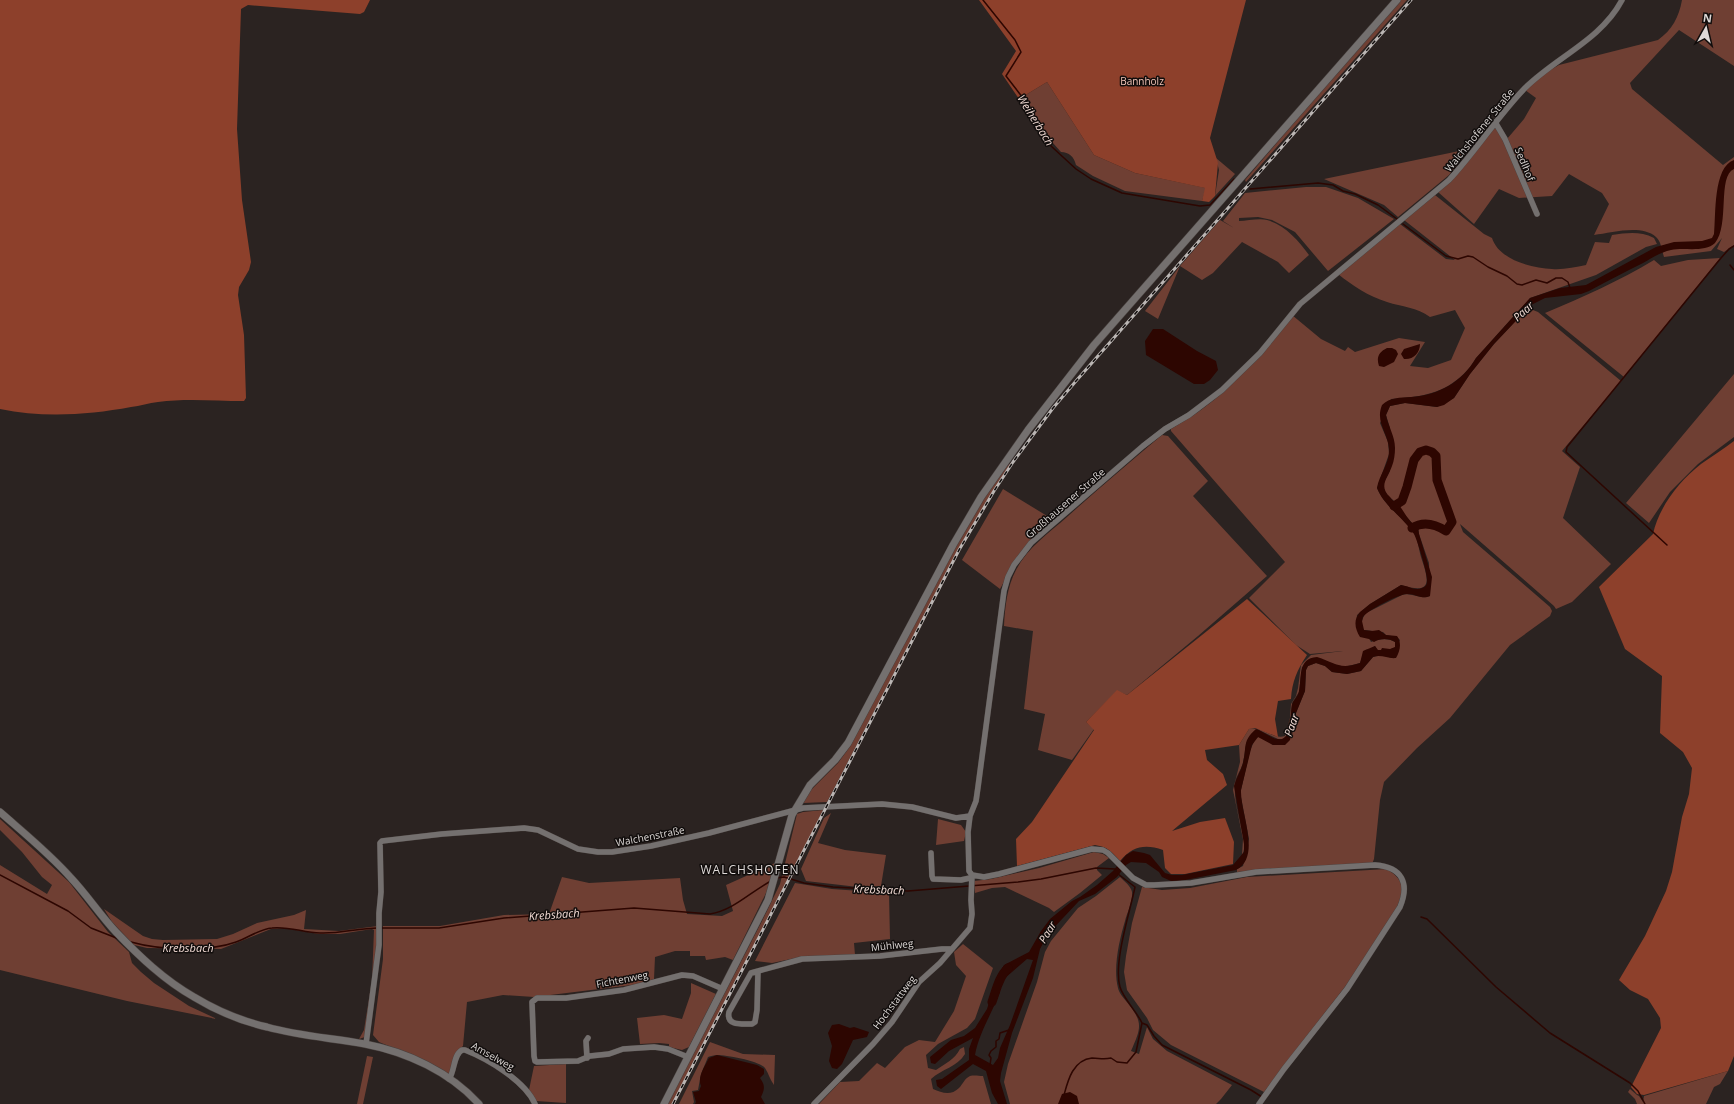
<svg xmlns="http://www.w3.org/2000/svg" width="1734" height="1104" font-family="'Open Sans',sans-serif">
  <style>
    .green { fill: #6f3f33 }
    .forest { fill: #8d402b }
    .water { fill: #2d0601 }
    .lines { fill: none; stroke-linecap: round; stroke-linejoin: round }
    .stream { stroke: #2d0601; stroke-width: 1.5 }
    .river { stroke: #2d0601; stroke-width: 9 }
    .minor-casing { stroke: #48403e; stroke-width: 6 }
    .tertiary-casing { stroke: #48403e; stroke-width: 8 }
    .minor { stroke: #74706f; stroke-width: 5.5 }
    .tertiary { stroke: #74706f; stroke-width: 7 }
    .rail-casing { stroke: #bbb6b4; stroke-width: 3 }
    .rail { stroke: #110d0c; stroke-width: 1.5; stroke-dasharray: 4.5; stroke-linecap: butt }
    .labels { text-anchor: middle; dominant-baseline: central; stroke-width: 3; stroke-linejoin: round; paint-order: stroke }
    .park-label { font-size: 10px; fill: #f3c5b8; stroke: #110d0c }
    .street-label { font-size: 10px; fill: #ded9d7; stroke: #110d0c }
    .water-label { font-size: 11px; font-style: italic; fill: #f2dbd4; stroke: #110d0c }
    .quarter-label { font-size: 12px; letter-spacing: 1px; fill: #ded9d7; stroke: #110d0c }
  </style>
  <rect width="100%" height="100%" fill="#2b2321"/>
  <path class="green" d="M 1399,0 L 1407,0 L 1246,182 L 1245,180 Z
    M 1682,0 L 1734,0 L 1734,66 L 1679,30 L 1630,83 L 1632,89 L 1723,165 L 1734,157 L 1734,245 L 1724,252 L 1717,249 L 1722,238 L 1711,251 L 1664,257 C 1662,251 1661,241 1656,237 C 1641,224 1612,233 1594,235 L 1609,204 L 1602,193 L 1569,174 L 1552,196 L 1519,198 L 1499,189 L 1474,224 L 1438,192 L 1493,126 L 1498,129 L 1507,139 L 1524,119 L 1536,98 L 1525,90 L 1545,73 L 1559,65 L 1658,40 C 1672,30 1679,17 1682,0 Z
    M 1047,82 L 1094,155 L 1135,173 L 1206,188 L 1202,201 L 1125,191 L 1093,176 L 1076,165 C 1074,157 1069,152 1061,152 L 1044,133 L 1024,96 Z
    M 1469,149 L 1449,175 L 1398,217 L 1384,205 L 1324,179 Z
    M 1216,158 L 1235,174 L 1215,196 L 1219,170 Z
    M 1306,187 L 1326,187 L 1358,198 L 1394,219 L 1328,271 L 1295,232 L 1272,220 L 1258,217 L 1239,218 L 1239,221 C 1247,221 1259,218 1267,220 C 1285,225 1298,240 1309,255 L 1289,273 L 1278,262 L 1242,242 L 1213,273 L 1202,280 L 1180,266 L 1158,319 L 1145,311 L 1180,266 L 1220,220 L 1234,228 L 1223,221 L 1245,193 Z
    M 1435,195 L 1484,234 L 1492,238 C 1499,260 1532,268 1552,269 C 1563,270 1575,267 1586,265 L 1595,242 L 1609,243 L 1612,235 C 1627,233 1640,231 1654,238 L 1657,244 L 1646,247 L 1596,275 L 1530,298 L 1476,358 C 1462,382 1439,394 1412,397 C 1405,398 1398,398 1391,399 L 1380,423 L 1388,442 L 1389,454 L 1377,488 C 1384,506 1403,517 1414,533 C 1418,540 1419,550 1421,557 C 1429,581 1433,595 1401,585 L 1370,604 L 1357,615 L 1356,627 L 1365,638 L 1369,638 L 1371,642 C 1379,639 1388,638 1395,642 L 1396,647 C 1391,650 1383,650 1377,650 L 1375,646 L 1370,649 L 1365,650 L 1360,663 C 1344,668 1338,667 1324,660 L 1302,667 L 1299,692 L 1292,703 L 1290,723 L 1286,736 L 1283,739 L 1278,739 L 1257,729 C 1243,741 1247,747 1243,762 C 1242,768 1238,773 1236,779 C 1232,795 1239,815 1242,831 C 1244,838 1246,848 1242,855 L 1243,839 L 1233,790 L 1240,762 L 1239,745 L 1249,729 C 1262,726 1273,740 1285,736 L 1290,718 L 1291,704 L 1296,696 L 1298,688 L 1301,665 L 1311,655 L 1343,651 L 1310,654 L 1296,645 L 1249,598 L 1285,562 L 1171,431 L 1171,429 C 1225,399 1255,362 1292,315 L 1321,339 L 1345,351 L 1348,347 L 1355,352 L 1399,338 L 1425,342 L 1410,366 L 1428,368 L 1451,360 L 1465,328 L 1455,310 L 1430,317 C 1417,307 1402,307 1387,302 C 1368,296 1353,286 1338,274 L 1400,224 L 1446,259 L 1455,260 L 1404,220 Z
    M 1720,258 L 1624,377 L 1545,313 C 1583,297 1619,281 1654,260 L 1661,266 L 1688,260 Z
    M 1528,308 L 1538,312 L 1621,381 L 1562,451 L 1580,467 L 1563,518 L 1611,564 L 1572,602 L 1556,609 L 1554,606 L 1460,524 L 1463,532 L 1550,607 L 1552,611 L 1550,616 L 1510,645 L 1450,718 L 1417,748 L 1384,782 L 1380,800 L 1374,859 L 1372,864 L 1237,872 L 1237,869 L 1243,866 L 1249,839 L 1241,797 L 1241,790 L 1250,751 L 1255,739 L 1260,736 L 1273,745 L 1292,736 L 1296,713 L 1305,691 L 1306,670 L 1308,666 L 1316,663 L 1325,666 L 1332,672 L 1347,674 L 1361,671 L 1373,657 L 1382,655 L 1392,658 L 1400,640 L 1397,637 L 1386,635 L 1383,632 L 1364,630 C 1360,625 1362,618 1366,613 L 1402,595 C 1412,592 1420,600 1430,596 L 1429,563 L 1419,534 L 1418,527 L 1412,523 L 1400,509 L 1399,505 L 1387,495 L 1384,489 L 1384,482 L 1390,471 L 1390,428 L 1386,415 L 1390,406 L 1405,403 L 1437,407 L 1454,398 L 1470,374 L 1494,344 Z
    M 1734,374 L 1734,437 L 1698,464 L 1670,492 L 1649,523 L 1626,503 Z
    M 1162,435 L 1168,436 L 1208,481 L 1193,496 L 1267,576 L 1198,636 L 1127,695 L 1117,691 L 1086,722 L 1094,729 L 1072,760 L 1038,750 L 1045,714 L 1024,709 L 1033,631 L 1004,626 C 1005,607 1007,587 1016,570 C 1028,547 1049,533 1067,517 C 1098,489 1130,462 1162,435 Z
    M 1012,462 L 958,550 L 827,802 L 803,803 L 811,790 L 838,763 L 851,745 C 890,671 927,596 968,524 C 979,506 996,474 1012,462 Z
    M 1003,489 L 1052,519 L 1020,553 L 1000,589 L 962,560 Z
    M 823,810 L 782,894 L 673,1104 L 667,1104 L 762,921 L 780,884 L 797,814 L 803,812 Z
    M 831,813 L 818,843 L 845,850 L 886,855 L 881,886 L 858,887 L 806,881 L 801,869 L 824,818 Z
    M 0,819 L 69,882 L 108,932 L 129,952 L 132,963 L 141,972 L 154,983 L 189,1006 L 217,1019 L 127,1001 L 0,970 L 0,865 L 47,894 L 52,885 L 42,877 L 22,852 L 0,830 Z
    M 938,819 L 961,825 L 966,832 L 964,841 L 936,845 Z
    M 1094,852 L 1103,854 L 1109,858 L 1097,867 L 1097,870 L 1102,875 L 1080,893 L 1054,912 L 1049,908 L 1005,887 L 992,888 L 975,893 L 974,881 L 991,879 L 1039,868 Z
    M 775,863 L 768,889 L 733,960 L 725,957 L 706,960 L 705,956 L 690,956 L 690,951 L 675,951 L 655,957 L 654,979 L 640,984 L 534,997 L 503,995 L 467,1002 L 463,1046 L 456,1052 L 450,1074 L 447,1074 L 422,1060 L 379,1042 L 373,1035 L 383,959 L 383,926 L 440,926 L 504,915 L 549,914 L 562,877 L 589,883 L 680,878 L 683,900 L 687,914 L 722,916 L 733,911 L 726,885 Z
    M 1387,869 C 1393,873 1401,879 1402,887 C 1404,918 1324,1013 1303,1041 C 1290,1058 1277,1075 1264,1092 L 1171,1045 L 1153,1030 L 1147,1018 L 1127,990 L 1124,972 L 1126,956 L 1132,923 L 1142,887 L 1162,890 L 1190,888 L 1247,877 Z
    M 1120,877 C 1124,881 1131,886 1132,892 C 1133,901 1127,913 1125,921 C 1119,941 1113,968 1118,988 C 1119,993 1123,997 1126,1001 C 1143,1022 1142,1026 1131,1051 L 1139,1054 L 1147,1027 L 1153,1039 L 1167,1051 L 1232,1085 L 1221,1099 L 1216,1104 L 1010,1104 L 1004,1082 L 1008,1064 L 1037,982 L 1045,952 L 1051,941 L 1078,908 L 1096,896 Z
    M 795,883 L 832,889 L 889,893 L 890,939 L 854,943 L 855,955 L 801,957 L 772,963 L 755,961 Z
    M 104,909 L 143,936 L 152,939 L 163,940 L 217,939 L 233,934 L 257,923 L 294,915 L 306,910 L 304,929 L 339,931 L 378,926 L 378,961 L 365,1037 L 359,1039 L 364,1030 L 372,980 L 374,930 L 372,929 L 340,934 L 319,934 L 284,928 L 271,929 L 221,949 L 147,948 L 134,945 L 112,922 Z
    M 963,944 L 993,968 L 975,1019 L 967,1028 L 938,1044 L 926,1055 L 928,1068 L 936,1070 C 945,1064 955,1059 960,1049 L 964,1047 L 965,1054 C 957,1067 942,1069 931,1079 L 933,1089 C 942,1093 951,1096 959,1088 C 963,1084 964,1079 970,1076 C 974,1075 979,1076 983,1076 L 991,1104 L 819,1104 L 840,1082 L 859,1081 L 877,1063 L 885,1068 L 905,1047 L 919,1040 L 935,1042 L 954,1011 L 966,976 L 956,965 L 954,952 Z
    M 691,983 L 716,994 L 689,1047 L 682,1050 L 669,1047 L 669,1044 L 659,1043 L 640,1044 L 637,1018 L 664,1015 L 682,1019 L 691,993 Z
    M 710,1042 L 743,1054 L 775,1055 L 774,1085 C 770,1080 769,1074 765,1068 C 760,1061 726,1055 717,1055 C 714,1055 711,1056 708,1057 L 701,1074 L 698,1090 L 692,1091 L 694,1102 L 693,1104 L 679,1104 Z
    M 367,1056 L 373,1057 L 363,1104 L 357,1104 Z
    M 566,1064 L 566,1103 L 536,1101 L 529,1090 L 534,1066 Z
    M 1728,1071 L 1720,1084 L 1714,1087 L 1706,1104 L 1637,1104 L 1635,1099 L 1628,1092 L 1630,1089 L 1637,1095 L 1639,1096 L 1643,1102 L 1644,1096 Z"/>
  <path class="forest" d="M 0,0 L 370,0 L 364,12 L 360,14 L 248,5 L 241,9 L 237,129 L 242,200 L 251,262 L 249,270 L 239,287 L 238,295 L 244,335 L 246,398 L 244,401 C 216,401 186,398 158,402 C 149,403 140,406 131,407 C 88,415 43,418 0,409 Z
    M 979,0 L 1246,0 L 1210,138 L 1218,163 L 1215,196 L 1209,202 L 1202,201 L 1205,188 L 1135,173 L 1094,155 L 1047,82 L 1019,99 L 1002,74 L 1016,51 Z
    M 1734,441 L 1734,1056 L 1728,1071 L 1644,1095 L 1637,1094 L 1631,1087 L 1661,1028 L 1660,1018 L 1648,999 L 1630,990 L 1619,980 L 1645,936 L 1666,891 L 1672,872 L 1682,817 L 1689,794 L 1692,768 L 1683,752 L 1660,733 L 1662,676 L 1625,649 L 1599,587 L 1653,534 C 1659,507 1679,481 1701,464 C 1712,456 1724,449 1734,441 Z
    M 1247,599 L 1307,655 C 1297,670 1292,682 1291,699 L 1278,701 L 1275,719 L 1278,737 L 1255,728 L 1249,729 L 1239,745 L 1205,750 L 1207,760 L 1223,774 L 1227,785 L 1172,831 L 1200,822 L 1225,818 L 1234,842 L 1233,864 L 1185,874 L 1171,874 L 1165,868 L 1163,850 C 1145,844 1133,846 1120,861 C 1112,852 1108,847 1095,845 L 1017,866 L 1016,839 L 1032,822 L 1094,730 L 1086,722 L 1117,690 L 1127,695 Z"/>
  <path class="water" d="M 1734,160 L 1734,169 C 1717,176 1730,225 1715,243 C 1705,253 1684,247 1671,250 C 1661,252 1652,258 1643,263 C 1625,272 1607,281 1589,291 L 1581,294 L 1545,298 L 1531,305 L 1494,344 L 1470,374 L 1454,398 L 1444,405 L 1437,407 L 1405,403 L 1390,406 L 1386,415 C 1388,426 1395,436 1395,448 C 1395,454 1394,461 1392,466 C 1388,478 1378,486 1390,497 C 1392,500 1394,502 1397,502 C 1404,511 1408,522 1418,527 L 1419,534 L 1432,577 L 1430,596 C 1421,600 1415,593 1406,594 C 1398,595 1368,610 1363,617 L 1362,621 L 1364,630 L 1372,631 L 1379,630 L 1386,635 L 1397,636 C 1402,643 1400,651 1396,658 C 1388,659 1381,654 1373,657 L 1361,671 L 1347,674 L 1332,672 L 1325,666 L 1316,663 L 1308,666 L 1306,670 L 1305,691 L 1296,713 L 1290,740 L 1285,745 L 1273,745 L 1258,737 L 1252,745 L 1241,790 C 1240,813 1262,857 1236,870 L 1180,881 L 1171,881 L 1162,877 L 1159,872 L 1146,863 L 1131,862 L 1126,865 L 1117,877 L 1095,894 L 1079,901 L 1048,934 L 1040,949 L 1033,978 L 1012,1033 L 1001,1073 L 1000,1081 L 1007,1104 L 998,1104 L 992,1093 L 986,1071 L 973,1064 L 941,1089 L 937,1086 L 936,1080 L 942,1079 L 969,1060 L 969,1049 L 973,1038 L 949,1051 L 935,1064 L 931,1063 L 930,1057 L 951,1040 L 964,1036 L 975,1028 L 987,1009 L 993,990 L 1000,992 C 992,1013 979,1033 975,1055 L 993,1065 L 998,1058 L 1000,1048 L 1010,1025 L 1033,960 L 1027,959 L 1004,979 L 997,977 L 1004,965 L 1029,952 L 1041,931 L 1050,919 L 1072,901 L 1080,897 L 1097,885 L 1113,871 L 1126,855 L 1133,851 L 1144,853 L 1150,855 L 1165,873 L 1172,875 L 1182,875 L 1233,865 L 1244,852 L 1244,844 L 1234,786 C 1236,778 1241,771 1243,763 C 1247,747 1242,741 1256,729 C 1264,731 1273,741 1282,739 C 1293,735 1290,713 1292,705 C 1293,700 1298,697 1299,691 C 1302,679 1297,658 1317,657 C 1336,663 1339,670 1360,663 L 1363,651 L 1375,646 L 1378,650 L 1381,650 L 1382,648 L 1390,649 L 1395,647 L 1395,642 C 1389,638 1380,638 1374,642 L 1369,639 L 1360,637 C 1355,629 1353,620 1360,612 L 1370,604 L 1401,585 C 1409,586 1415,591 1422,588 C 1425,587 1427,585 1427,581 C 1428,575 1417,539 1414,534 C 1403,517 1384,506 1377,488 C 1379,475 1390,463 1389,449 C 1388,433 1375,422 1382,405 C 1390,397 1400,398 1411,397 C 1439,395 1462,382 1476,358 L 1530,298 L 1560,288 L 1586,285 L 1656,247 L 1674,242 L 1702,241 L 1712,238 L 1714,234 C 1716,215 1713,167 1734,160 Z
    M 1153,329 L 1163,329 L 1197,351 L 1216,361 L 1218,370 L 1210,380 L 1204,384 L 1194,384 L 1146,355 L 1145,341 Z
    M 1420,344 C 1420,353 1413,360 1404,359 L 1401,354 L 1404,349 Z
    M 1387,348 L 1392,348 L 1396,350 L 1398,354 L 1394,362 L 1384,367 L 1379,366 C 1376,357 1379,352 1387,348 Z
    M 839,1024 L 850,1028 L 854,1027 L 869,1032 L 867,1037 L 853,1040 L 842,1064 L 837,1069 L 832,1068 L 829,1061 L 832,1046 L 828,1033 L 832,1025 Z
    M 717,1055 L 757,1065 L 764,1069 L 764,1074 L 760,1078 C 765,1085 765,1089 761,1097 L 765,1104 L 695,1104 L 696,1102 L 693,1092 L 699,1091 L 701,1086 C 697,1077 705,1066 709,1058 Z
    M 1070,1092 L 1077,1096 L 1079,1104 L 1058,1104 L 1062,1094 Z"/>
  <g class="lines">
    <path class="stream" d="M 983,0 L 1015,40 L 1021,52 L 1006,76 L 1023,98 L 1051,146 L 1076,169 L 1091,179 L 1122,193 L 1200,206 L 1210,205 L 1234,179
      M 1250,189 L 1318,183 L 1333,185 L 1343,191 L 1355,194 L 1378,205 L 1397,219
      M 1403,224 L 1446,256 L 1458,259 L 1468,256 L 1473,257 L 1488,267 L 1507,276 L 1517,284 L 1522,285 L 1536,280 L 1547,283 L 1556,278 L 1562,278 L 1568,282 L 1570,288
      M 1730,265 L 1734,270
      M 1667,545 L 1566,452 L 1567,447 L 1721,258 L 1729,249 L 1734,246
      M 0,875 L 68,911 L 91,928 L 119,939
      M 776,878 L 784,877 L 804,883 L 833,887 L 908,891 L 1018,882 L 1041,879 L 1096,868 L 1115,869
      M 1421,917 L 1427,919 L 1496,987 L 1550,1033 L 1630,1083 L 1638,1091 L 1645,1104
      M 381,928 L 439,928 L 504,918 L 634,908 L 710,914 C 734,910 750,892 771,881
      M 131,942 C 159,950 209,952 236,942 C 248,938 259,929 272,928 C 289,926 304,933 320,933 C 340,934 358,928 378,928
      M 1142,1023 L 1147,1025 L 1154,1036 L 1162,1045 L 1251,1090 L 1262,1097
      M 990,1065 L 991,1058 L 989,1055 L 991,1051 L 996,1047 L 996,1041 L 999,1039 L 1000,1033 L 1009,1030
      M 1064,1095 C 1068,1080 1073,1060 1092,1058 C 1099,1058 1103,1060 1111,1058 L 1117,1062 L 1127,1063 L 1136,1052 L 1142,1023 C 1137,1012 1123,998 1120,987 C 1113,963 1130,912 1135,887 L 1118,874"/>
    <path class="river" d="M 1394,506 L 1402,501 L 1407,487 L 1414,460 L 1420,452 L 1426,450 L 1432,452 L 1436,456 L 1437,480 L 1452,522 L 1446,531 C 1435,524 1423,521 1412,528
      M 992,1002 C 996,991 999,976 1008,968"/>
    <defs>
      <path id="minor" d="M 1495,122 L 1505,139 L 1537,214
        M 931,853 L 932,876 L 933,879 L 961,880 L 970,878
        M 972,875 L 984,877 L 999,874 L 1092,849 L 1103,850 L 1108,853 L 1133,878 L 1146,885 L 1154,885 L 1191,883 L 1256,872 L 1375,865 C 1402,867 1410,883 1400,907 L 1347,989 L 1284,1069 L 1259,1104
        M 758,971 L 757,1010 L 755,1022 L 752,1024 C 741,1024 726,1026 729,1012 L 751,973 L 802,959 L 880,956 L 942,949 L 952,949
        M 366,1044 L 379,945 L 379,913 L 381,892 L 380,843 L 382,841 L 442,834 L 524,828 L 538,830 L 578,849 L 598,852 L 612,852 L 651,846 L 709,833 L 803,808 L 882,804 L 912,807 L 956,818 L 970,816
        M 688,1057 L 668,1049 L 654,1047 L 623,1049 L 609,1054 L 590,1056 L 578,1061 L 537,1062 L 535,1061 L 534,1056 L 532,1002 L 537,998 L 566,998 L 624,990 L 682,975 L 693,976 L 723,989
        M 587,1058 L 586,1041 L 588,1038
        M 449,1079 C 455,1071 453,1055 462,1050 L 465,1050 C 488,1059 525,1081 535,1104
        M 814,1104 L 873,1044 L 892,1022 L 919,982 L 940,963 L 970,928 L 972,914 L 971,900 L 972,875 L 969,871 L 968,832 L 970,816 L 976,801 L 978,787 L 1004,591 L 1008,577 L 1014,565 L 1031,543 L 1048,528 L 1143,446 L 1165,429 L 1189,415 L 1222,390 L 1260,353 L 1300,304 L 1449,180 C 1476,151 1497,117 1525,88 C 1556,57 1601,40 1622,0"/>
      <path id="tertiary" d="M 0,812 C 24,833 50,854 71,878 C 87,895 100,915 116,932 C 139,956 164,980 194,997 C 217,1011 241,1021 267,1027 C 299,1036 333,1038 365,1044 C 407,1052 450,1072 479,1104
        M 664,1104 L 768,900 L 792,815 L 810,785 L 835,760 L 848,743 L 953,545 L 981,497 L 1028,430 L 1094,345 L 1397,0"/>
    </defs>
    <use href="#minor" class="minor-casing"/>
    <use href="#tertiary" class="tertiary-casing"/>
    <use href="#minor" class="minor"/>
    <use href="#tertiary" class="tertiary"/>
    <defs>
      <path id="rail" d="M 673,1104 L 959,550 L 994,491 L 1013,462 L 1053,408 L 1076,381 L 1411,0"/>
    </defs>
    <use href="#rail" class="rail-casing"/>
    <use href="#rail" class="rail"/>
  </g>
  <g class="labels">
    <g class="park-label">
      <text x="1142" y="81">Bannholz</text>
    </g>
    <g class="street-label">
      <text transform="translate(1479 130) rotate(-51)">Walchshofener Straße</text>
      <text transform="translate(1525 164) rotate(67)">Sedlhof</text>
      <text transform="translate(1065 503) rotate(-41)">Großhausener Straße</text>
      <text transform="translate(650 836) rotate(-11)">Walchenstraße</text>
      <text transform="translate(892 945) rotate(-6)">Mühlweg</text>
      <text transform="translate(622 979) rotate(-11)">Fichtenweg</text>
      <text transform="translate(894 1002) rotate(-53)">Hochstattweg</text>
      <text transform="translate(493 1056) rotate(29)">Amselweg</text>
    </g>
    <g class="water-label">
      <text transform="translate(1036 120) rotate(58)">Weiherbach</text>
      <text transform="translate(1523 311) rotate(-42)">Paar</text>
      <text transform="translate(1291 725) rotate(-70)">Paar</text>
      <text transform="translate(879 889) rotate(2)">Krebsbach</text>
      <text transform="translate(554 914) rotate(-4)">Krebsbach</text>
      <text transform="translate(1047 932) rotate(-58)">Paar</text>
      <text x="188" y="947">Krebsbach</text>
    </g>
    <g class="quarter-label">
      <text x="750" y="869">WALCHSHOFEN</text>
    </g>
  </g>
  <g transform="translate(1706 28) rotate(8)" stroke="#110d0c" stroke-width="3" paint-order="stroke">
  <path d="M0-3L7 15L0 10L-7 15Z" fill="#ded9d7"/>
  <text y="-6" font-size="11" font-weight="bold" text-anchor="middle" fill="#ded9d7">N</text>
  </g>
</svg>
